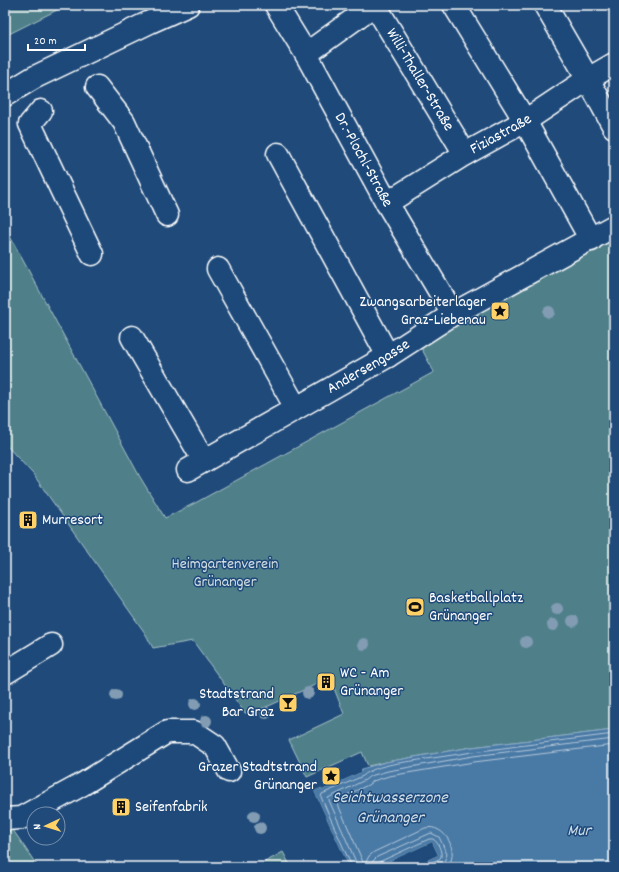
<svg xmlns="http://www.w3.org/2000/svg" width="619" height="872" font-family="Dekko,sans-serif">
  <style>
    .green { fill: #50808a; stroke: #a8c0c4 }
    .water { fill: #4879a5; stroke: #91afc9 }
    .pier { fill: #1f4a7a }
    .lines { fill: none; stroke-linecap: round; stroke-linejoin: round }
    .shore { stroke: #b6c9db; stroke-width: 1 }
    .minor-casing { stroke: #fff; stroke-width: 25 }
    .minor { stroke: #1f4a7a; stroke-width: 22 }
    .tree { fill: #829cb3 }
    .labels { text-anchor: middle; dominant-baseline: central; stroke-width: 3; stroke-linejoin: round; paint-order: stroke }
    .street-label { font-size: 16px; fill: #fff; stroke: #1f4a7a }
    .poi-label { font-size: 16px; fill: #fff; stroke: #1f4a7a; text-anchor: start }
    .park-label { font-size: 16px; fill: #d3dfe2; stroke: #1f4a7a }
    .water-label { font-size: 17px; font-style: italic; fill: #d1dee8; stroke: #1f4a7a }
  </style>
  <rect width="100%" height="100%" fill="#1f4a7a"/>
  <filter id="ink" filterUnits="userSpaceOnUse"><feTurbulence type="fractalNoise" baseFrequency=".025" numOctaves="2"/><feDisplacementMap in="SourceGraphic" scale="8" xChannelSelector="R" yChannelSelector="G"/><feConvolveMatrix kernelMatrix="1 2 1 2 8 2 1 2 1" color-interpolation-filters="sRGB"/></filter>
  <g filter="url(#ink)">
    <path class="green" d="M 5,5 L 67,5 L 5,36 Z
      M 614,226 L 614,730 L 472,747 L 386,762 L 368,766 L 362,752 L 307,777 L 289,740 L 344,714 L 330,678 L 271,705 L 251,713 L 245,713 L 193,641 L 153,648 L 145,633 L 33,474 L 5,444 L 5,227 L 140,477 L 165,518 L 197,502 L 434,372 L 416,338 Z
      M 5,830 L 13,830 L 38,867 L 5,867 Z
      M 283,852 L 291,867 L 256,867 Z"/>
    <path class="water" d="M 614,730 L 614,867 L 412,867 L 438,855 L 432,842 L 377,867 L 349,867 L 314,791 L 321,788 L 322,790 L 361,772 L 361,769 L 386,762 L 472,747 Z"/>
    <path class="pier" d="M 368,765 L 368,766 L 361,769 L 361,772 L 322,790 L 321,788 L 314,791 L 349,867 L 347,867 L 312,791 L 320,786 L 323,787 L 359,771 L 360,768 Z
      M 432,842 L 438,855 L 412,867 L 410,867 L 435,854 L 431,845 L 381,867 L 377,867 Z"/>
    <g class="lines">
      <path class="shore" d="M 352,867 L 321,797 L 322,794 L 363,776 C 375,764 409,762 426,759 C 489,749 551,742 614,734
        M 357,867 L 356,862 L 328,798 L 365,780 L 370,776 L 388,771 L 473,756 L 614,739
        M 371,867 L 373,861 L 377,857 L 431,833 L 439,837 L 447,854 L 444,862 L 434,867
        M 376,867 L 377,864 L 379,862 L 429,839 L 433,839 C 438,842 442,851 441,857 L 439,859 L 422,867
        M 447,867 C 461,853 445,823 425,828 L 374,852 L 369,856 L 366,862 L 363,862 L 336,800 L 368,785 L 373,781 L 389,776 L 474,762 L 614,745"/>
      <defs>
        <g id="minor">
          <path id="s1" d="M 276,5 L 306,54 L 387,203 L 453,314"/>
          <path id="s2" d="M 375,5 L 465,154"/>
          <path d="M 454,5 L 525,121 L 591,240"/>
          <path d="M 545,5 L 588,79 L 614,127"/>
          <path d="M 306,54 L 374,5"/>
          <path d="M 97,87 L 124,122 L 167,215"/>
          <path d="M 5,95 L 33,78 L 150,22 L 188,5"/>
          <path d="M 41,111 L 30,124 L 92,254"/>
          <path d="M 278,154 L 388,356"/>
          <path id="s3" d="M 387,203 L 465,154 L 525,121 L 588,79 L 614,64"/>
          <path d="M 218,269 L 296,408"/>
          <path d="M 132,337 L 204,461"/>
          <path id="s4" d="M 188,470 L 388,356 L 453,314 L 614,226"/>
          <path d="M 5,673 L 51,645"/>
          <path d="M 5,819 L 21,818 L 83,784 L 167,732 L 194,732 L 215,746 L 229,771"/>
        </g>
      </defs>
      <use href="#minor" class="minor-casing"/>
      <use href="#minor" class="minor"/>
    </g>
    <g class="tree">
      <circle cx="549" cy="312" r="6"/>
      <circle cx="557" cy="609" r="6"/>
      <circle cx="573" cy="621" r="6"/>
      <circle cx="553" cy="625" r="6"/>
      <circle cx="526" cy="642" r="6"/>
      <circle cx="364" cy="644" r="6"/>
      <circle cx="308" cy="693" r="6"/>
      <circle cx="116" cy="695" r="6"/>
      <circle cx="195" cy="704" r="6"/>
      <circle cx="266" cy="713" r="6"/>
      <circle cx="206" cy="721" r="6"/>
      <circle cx="254" cy="816" r="6"/>
      <circle cx="260" cy="828" r="6"/>
    </g>
  </g>
  <defs>
    <symbol id="sight-square" viewBox="-11 -11 22 22"><rect x="-9" y="-9" width="18" height="18" rx="4" fill="#ffd166" stroke="#1f4a7a"/><path d="M0-6L1.8-2.2L6-1.7L2.9 1.2L3.7 5.4L0 3.3L-3.7 5.4L-2.9 1.2L-6-1.7L-1.8-2.2Z" fill="#111"/></symbol>
    <symbol id="building-square" viewBox="-11 -11 22 22"><rect x="-9" y="-9" width="18" height="18" rx="4" fill="#ffd166" stroke="#1f4a7a"/><path d="M-4-6H4V6H1V3H-1V6H-4ZM-2.5-4.3h1.7v1.8h-1.7ZM.8-4.3h1.7v1.8H.8ZM-2.5-1h1.7V.8h-1.7ZM.8-1h1.7V.8H.8Z" fill="#111"/></symbol>
    <symbol id="stadium-square" viewBox="-11 -11 22 22"><rect x="-9" y="-9" width="18" height="18" rx="4" fill="#ffd166" stroke="#1f4a7a"/><path d="M0-5a6.5 5 0 1 0 0 10a6.5 5 0 1 0 0-10ZM-3.5-1.8h7v3.6h-7Z" fill="#111"/></symbol>
    <symbol id="bar-square" viewBox="-11 -11 22 22"><rect x="-9" y="-9" width="18" height="18" rx="4" fill="#ffd166" stroke="#1f4a7a"/><path d="M-6-5H6L.8 .8V4.5H3.5V6h-7V4.5H-.8V.8Z" fill="#111"/></symbol>
  </defs>
  <g fill-rule="evenodd">
    <use href="#sight-square" x="489" y="300" width="22" height="22"/>
    <use href="#building-square" x="17" y="509" width="22" height="22"/>
    <use href="#stadium-square" x="404" y="596" width="22" height="22"/>
    <use href="#building-square" x="315" y="671" width="22" height="22"/>
    <use href="#bar-square" x="277" y="692" width="22" height="22"/>
    <use href="#sight-square" x="320" y="765" width="22" height="22"/>
    <use href="#building-square" x="110" y="796" width="22" height="22"/>
  </g>
  <g class="labels">
    <g class="street-label">
      <text stroke="none"><textPath href="#s2" startOffset="87">Willi-Thaller-Straße</textPath></text>
      <text stroke="none"><textPath href="#s3" startOffset="133">Fiziastraße</textPath></text>
      <text stroke="none"><textPath href="#s1" startOffset="178">Dr.-Plochl-Straße</textPath></text>
      <text stroke="none"><textPath href="#s4" startOffset="208">Andersengasse</textPath></text>
    </g>
    <g class="poi-label">
      <text x="486" y="302" text-anchor="end">Zwangsarbeiterlager<tspan x="486" dy="18">Graz-Liebenau</tspan></text>
      <text x="42" y="520">Murresort</text>
      <text x="429" y="598">Basketballplatz<tspan x="429" dy="18">Grünanger</tspan></text>
      <text x="340" y="673">WC - Am<tspan x="340" dy="18">Grünanger</tspan></text>
      <text x="274" y="694" text-anchor="end">Stadtstrand<tspan x="274" dy="18">Bar Graz</tspan></text>
      <text x="317" y="767" text-anchor="end">Grazer Stadtstrand<tspan x="317" dy="18">Grünanger</tspan></text>
      <text x="135" y="807">Seifenfabrik</text>
    </g>
    <g class="park-label">
      <text x="225" y="564">Heimgartenverein<tspan x="225" dy="18">Grünanger</tspan></text>
    </g>
    <g class="water-label">
      <text x="390" y="799">Seichtwasserzone<tspan x="390" dy="20">Grünanger</tspan></text>
      <text x="579" y="832">Mur</text>
    </g>
  </g>
  <rect width="619" height="872" fill="none" stroke="#1f4a7a" stroke-width="20"/>
  <rect x="10" y="10" width="599" height="852" fill="none" stroke="#fff" stroke-width="1.5" filter="url(#ink)"/>
  <g transform="translate(46 826) rotate(266)"><circle r="19" fill="#1f4a7a" stroke="#7992af"/>
  <path d="M0-3L7 15L0 10L-7 15Z" fill="#ffd166"/>
  <text y="-6" font-size="11" font-weight="bold" text-anchor="middle" fill="#ffffff">N</text>
  </g>
  <path d="M28 44v6h57v-6" fill="none" stroke="#ffffff" stroke-width="2"/>
  <text x="34" y="44" font-size="12" fill="#ffffff" stroke="#1f4a7a" stroke-width="3" paint-order="stroke">20 m</text>
</svg>
